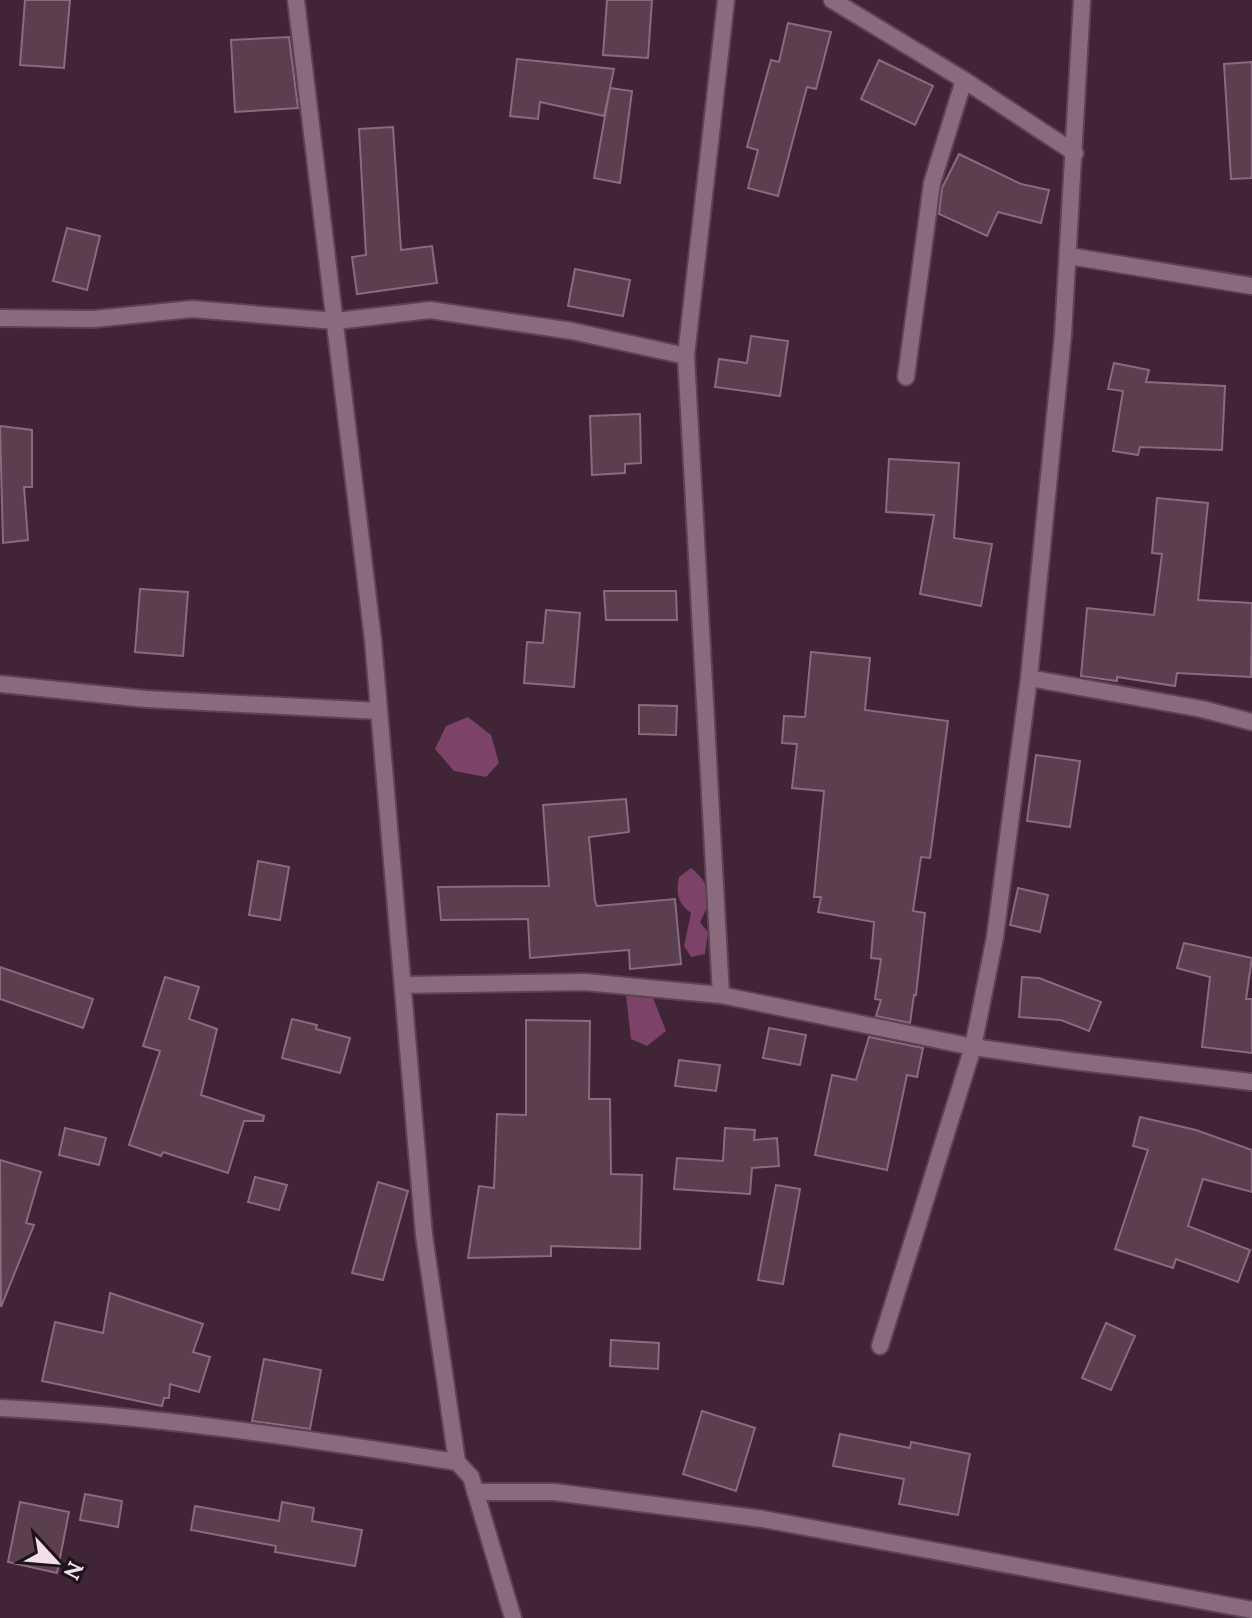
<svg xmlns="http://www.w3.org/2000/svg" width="1252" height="1618" font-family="Lora,serif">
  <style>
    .green { fill: #7d4267 }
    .building { fill: #5a3f4f; stroke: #896b7d; stroke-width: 2 }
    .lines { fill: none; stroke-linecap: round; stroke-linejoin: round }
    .street-casing { stroke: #5b4352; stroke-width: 20 }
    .street { stroke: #8a6a7d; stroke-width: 16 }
  </style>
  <rect width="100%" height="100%" fill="#3f2535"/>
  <path class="green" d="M 468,717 L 491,735 L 499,763 L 486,777 L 454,771 L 435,749 L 446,726 Z
    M 691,868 C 711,883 713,900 700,922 L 708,932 L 705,954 L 691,957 L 684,946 L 691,913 C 677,903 676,893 679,877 Z
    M 635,983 L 648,985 L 666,1031 L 647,1046 L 631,1039 L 626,995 Z"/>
  <path class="building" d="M 25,0 L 70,0 L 64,68 L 20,65 Z
    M 607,0 L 652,0 L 648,58 L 603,55 Z
    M 788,23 L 831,32 L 816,89 L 807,87 L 778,196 L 748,188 L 758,150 L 747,147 L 771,60 L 779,62 Z
    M 289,37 L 298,108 L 235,112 L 231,40 Z
    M 517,59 L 614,69 L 604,116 L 540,102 L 538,119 L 510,116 Z
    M 879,60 L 933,86 L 915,125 L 861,99 Z
    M 1252,62 L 1252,178 L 1231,179 L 1224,64 Z
    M 610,88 L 632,91 L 620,183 L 594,178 Z
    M 393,127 L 401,250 L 432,246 L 437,283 L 357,294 L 352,257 L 366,255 L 359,129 Z
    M 959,154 L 1021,184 L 1049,190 L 1041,223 L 998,212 L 987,236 L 939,214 L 942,188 Z
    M 67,228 L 100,236 L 87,290 L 53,281 Z
    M 575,269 L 630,280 L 623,316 L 568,306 Z
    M 751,336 L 788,341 L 780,396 L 715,387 L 719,359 L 747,363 Z
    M 1114,363 L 1149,370 L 1146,382 L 1225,386 L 1222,450 L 1140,447 L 1138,455 L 1113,451 L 1123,391 L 1108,389 Z
    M 640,414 L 641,463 L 625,464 L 625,473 L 592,475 L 590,416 Z
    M 0,426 L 32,430 L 32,487 L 24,487 L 28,540 L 3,543 Z
    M 889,459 L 959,463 L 954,538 L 992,544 L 981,606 L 920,594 L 934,515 L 886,512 Z
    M 1157,498 L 1208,503 L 1198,600 L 1252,603 L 1251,677 L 1177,673 L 1175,686 L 1117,677 L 1117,681 L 1081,676 L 1087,608 L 1154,615 L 1162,554 L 1152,553 Z
    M 140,589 L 188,592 L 183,656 L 135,652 Z
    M 604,591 L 676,591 L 677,620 L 606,620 Z
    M 546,610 L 580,613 L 574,687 L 524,683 L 527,642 L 543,643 Z
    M 811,652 L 870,658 L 865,710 L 948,721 L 930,858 L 921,857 L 913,911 L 925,913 L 916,995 L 914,995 L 910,1023 L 876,1016 L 881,1000 L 875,999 L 881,959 L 871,958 L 874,922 L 818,912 L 821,897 L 814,897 L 824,791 L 792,788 L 797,744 L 782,743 L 784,716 L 805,717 Z
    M 639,705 L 677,706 L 676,735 L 639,734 Z
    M 1036,755 L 1080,761 L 1070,827 L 1027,821 Z
    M 626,799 L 629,832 L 589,837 L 595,901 L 597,906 L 675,899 L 681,964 L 630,969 L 629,950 L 530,958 L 528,919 L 441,920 L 438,887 L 549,886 L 543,805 Z
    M 258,861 L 289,867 L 280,920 L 249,915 Z
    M 1018,888 L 1048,895 L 1040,932 L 1010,925 Z
    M 1184,943 L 1252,958 L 1246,999 L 1252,999 L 1252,1053 L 1202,1047 L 1210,977 L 1177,968 Z
    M 0,967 L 93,999 L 83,1028 L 0,999 Z
    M 165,977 L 199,987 L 189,1019 L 217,1029 L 201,1095 L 264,1116 L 263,1121 L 244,1121 L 228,1173 L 163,1152 L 161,1156 L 129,1145 L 160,1051 L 143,1046 Z
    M 1022,977 L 1039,978 L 1101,1002 L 1089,1031 L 1061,1020 L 1019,1017 Z
    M 292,1019 L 317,1025 L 316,1029 L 350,1038 L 340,1073 L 282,1058 Z
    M 526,1020 L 590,1021 L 589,1099 L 610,1099 L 611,1174 L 642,1175 L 640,1249 L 551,1246 L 551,1256 L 468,1258 L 479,1186 L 494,1188 L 497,1114 L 526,1115 Z
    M 769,1028 L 806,1035 L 800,1065 L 763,1058 Z
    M 869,1037 L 923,1048 L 917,1077 L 907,1075 L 887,1170 L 815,1155 L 832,1075 L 856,1080 Z
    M 679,1060 L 720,1065 L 716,1091 L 675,1086 Z
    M 1140,1117 L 1196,1130 L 1252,1150 L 1252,1192 L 1203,1179 L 1188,1226 L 1250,1250 L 1238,1282 L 1176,1259 L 1173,1268 L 1115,1249 L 1148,1150 L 1133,1146 Z
    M 65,1128 L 106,1138 L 99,1165 L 59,1155 Z
    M 725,1128 L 755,1130 L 754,1140 L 777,1138 L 779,1166 L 752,1168 L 750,1194 L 674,1189 L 677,1158 L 723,1161 Z
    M 0,1160 L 41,1172 L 26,1223 L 34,1225 L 1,1307 Z
    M 255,1177 L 287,1185 L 279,1210 L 248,1202 Z
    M 378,1182 L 408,1191 L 383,1280 L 352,1273 Z
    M 776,1185 L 800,1189 L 783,1284 L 758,1280 Z
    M 110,1293 L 203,1324 L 193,1352 L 210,1357 L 199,1392 L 170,1384 L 169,1398 L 164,1398 L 162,1406 L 42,1381 L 55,1322 L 103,1333 Z
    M 1106,1323 L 1135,1336 L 1111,1390 L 1082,1378 Z
    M 611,1340 L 659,1343 L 658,1369 L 610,1366 Z
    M 264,1359 L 321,1370 L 310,1429 L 252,1421 Z
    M 702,1411 L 755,1428 L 736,1491 L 683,1474 Z
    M 840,1434 L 910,1448 L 911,1442 L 970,1454 L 958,1515 L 899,1504 L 904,1479 L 833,1466 Z
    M 85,1494 L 122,1501 L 118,1527 L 80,1520 Z
    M 20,1502 L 69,1512 L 57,1573 L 8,1562 Z
    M 282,1502 L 314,1508 L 312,1521 L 362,1530 L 355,1566 L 275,1552 L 276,1546 L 191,1530 L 195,1506 L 279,1521 Z"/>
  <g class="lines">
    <defs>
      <path id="street" d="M 296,0 L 373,640 L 424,1235 L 457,1462 L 471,1477 L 513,1618
        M 832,0 L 964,80 L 1075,153
        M 1069,256 L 1252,286
        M 0,318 L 94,319 L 192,309 L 336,321 L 430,310 L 572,331 L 686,356
        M 906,377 L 932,183 L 964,80
        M 1029,678 L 1202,709 L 1252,722
        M 0,684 L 146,699 L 379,711
        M 403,985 L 585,982 L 721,995 L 973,1047 L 1072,1061 L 1252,1082
        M 721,995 L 686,356 L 726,0
        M 880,1346 L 973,1047 L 995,937 L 1029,678 L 1063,335 L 1082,0
        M 0,1408 C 153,1415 306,1439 457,1462
        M 475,1492 L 554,1492 L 763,1519 L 1252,1610"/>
    </defs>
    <use href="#street" class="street-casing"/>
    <use href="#street" class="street"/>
  </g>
  <g transform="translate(56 1562) rotate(116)" stroke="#1e131a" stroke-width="6" paint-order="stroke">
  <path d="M0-6L14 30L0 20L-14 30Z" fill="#f0dfe9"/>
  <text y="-12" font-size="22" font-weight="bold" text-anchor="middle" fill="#f0dfe9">N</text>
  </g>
</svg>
